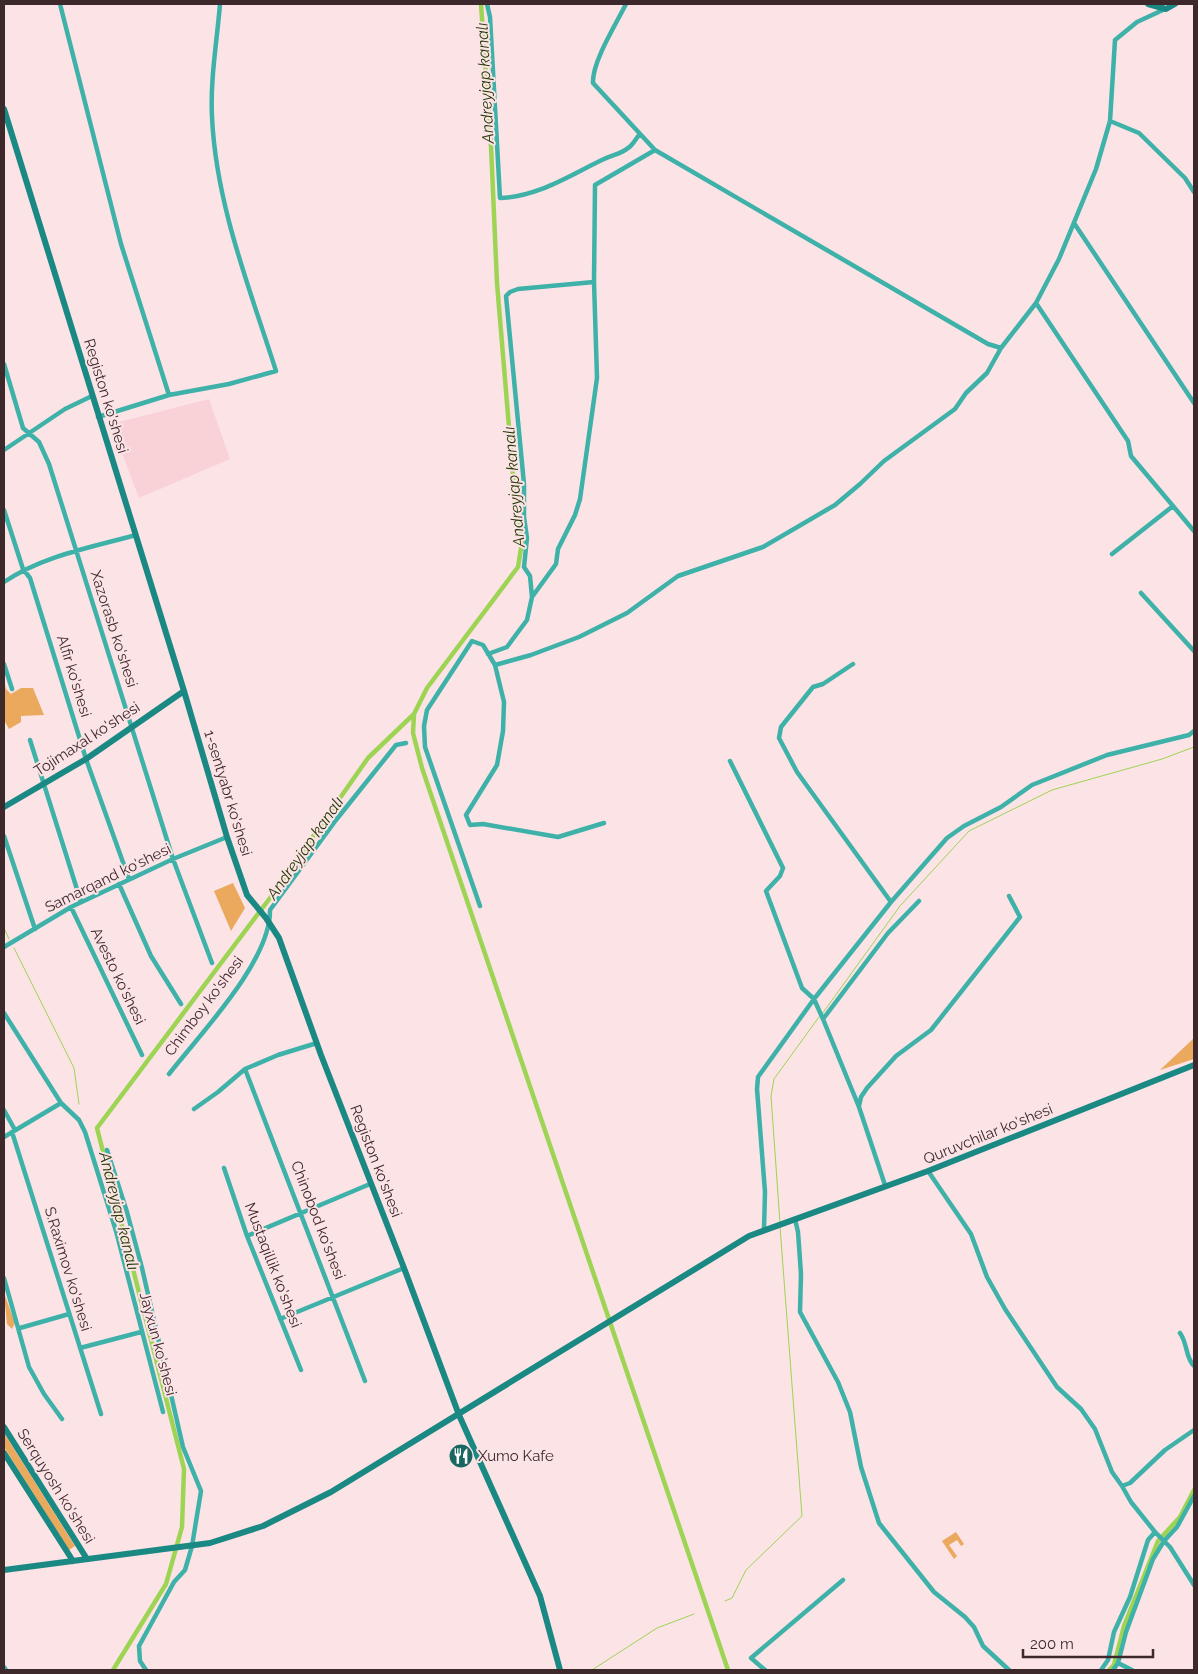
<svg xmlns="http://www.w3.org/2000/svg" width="1198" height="1674" font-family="Raleway,sans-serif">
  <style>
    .built { fill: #f9d2d7 }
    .green { fill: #eaa95d }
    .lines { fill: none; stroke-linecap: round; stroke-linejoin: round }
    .stream { stroke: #9ed454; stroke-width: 1 }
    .canal { stroke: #9ed454; stroke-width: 4.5 }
    .street { stroke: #3eb1a9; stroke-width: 4.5 }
    .secondary { stroke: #1b8983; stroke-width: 6 }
    .labels { text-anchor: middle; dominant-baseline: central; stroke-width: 4; stroke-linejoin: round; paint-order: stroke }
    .street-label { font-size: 15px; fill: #3d282b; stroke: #fbe3e6 }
    .poi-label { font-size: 15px; fill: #3d282b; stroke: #fbe3e6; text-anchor: start }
    .water-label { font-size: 16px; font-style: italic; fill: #273b06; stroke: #fbe3e6 }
  </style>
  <rect width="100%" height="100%" fill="#fbe3e6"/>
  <path class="built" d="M 209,399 L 230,459 L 139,498 L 111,424 Z"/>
  <path class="green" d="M 4,680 L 6,689 L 11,694 L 21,688 L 33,688 L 44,715 L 21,716 L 21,722 L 9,729 L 4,720 Z
    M 233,883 L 245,908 L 231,931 L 214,891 Z
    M 1194,1038 L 1194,1059 L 1160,1070 Z
    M 4,1293 L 15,1323 L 12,1329 L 7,1324 Z
    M 4,1433 L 75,1546 L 69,1550 L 4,1447 Z
    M 956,1532 L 964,1544 L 961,1546 L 957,1540 L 949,1545 L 957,1556 L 954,1559 L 942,1541 Z"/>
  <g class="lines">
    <path class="stream" d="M 4,928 L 9,939
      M 14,948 L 74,1068 L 79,1104
      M 822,1014 L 900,906 L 969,831 L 1052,790 L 1162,759 L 1194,747
      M 780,1223 L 771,1096 L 774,1079 L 819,1017
      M 725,1601 L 732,1598 L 746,1570 L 802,1516 L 780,1227
      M 592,1670 L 657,1628 L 694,1614"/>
    <path class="canal" d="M 414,714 L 413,733 L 422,768 L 728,1670
      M 113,1670 L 166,1584 L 182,1527 L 184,1469 L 97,1128 L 270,898 L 368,758 L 414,714 L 427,688 L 518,567 L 522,542 L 516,511 L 497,283 L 491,146 L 481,4
      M 1109,1670 L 1114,1665 L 1124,1626 L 1158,1541 L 1180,1517 L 1194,1490"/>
    <path class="street" d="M 60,4 L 121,244 L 169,395
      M 487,4 L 490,17 L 500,198 C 538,197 570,175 604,159 C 612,155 621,154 628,148 C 633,145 636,138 640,134
      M 626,4 C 616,24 592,62 593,83 L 655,150
      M 1110,121 L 1139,133 L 1185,178 L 1194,192
      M 1074,223 L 1194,403
      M 1036,303 L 1128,441 L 1131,456 L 1194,531
      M 4,364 L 23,428 L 39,442 L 49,464 L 173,859 L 212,963
      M 98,417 L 169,395 L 229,384 L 276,371 C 250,289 216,205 212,117 C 210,80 217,41 220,4
      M 4,450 L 65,409 L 92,396
      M 4,510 L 23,569 L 30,578 L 86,759 L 129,879
      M 1112,554 L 1173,506
      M 4,582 C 42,556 92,547 136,535
      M 1141,593 L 1194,651
      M 532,597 L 530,576 L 524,567 L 527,538 L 524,517 L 524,484 L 506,296 L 510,292 L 518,289 L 594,282
      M 488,654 L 507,647 L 527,620 L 532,597 L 556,564 L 558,549 L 575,515 L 580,499 L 597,378 L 594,282 L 595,185 L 655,150 L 988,344 L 1001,348
      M 4,664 L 12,689
      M 853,664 L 823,684 L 813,687 L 781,727 L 779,738 L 797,772 L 891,902
      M 495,665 L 531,655 L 579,637 L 627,613 L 678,576 L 763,547 L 835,505 L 860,484 L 884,461 L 955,409 L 966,393 L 987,373 L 1001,348 L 1036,303 L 1059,259 L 1096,169 L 1110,121 L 1115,40 L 1137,22 L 1165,9
      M 30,740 L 81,902
      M 730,761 L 783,868 L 780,876 L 766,891 L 802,988 L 814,999 L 823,1019
      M 4,836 L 35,929
      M 119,884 L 151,956 L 181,1004
      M 480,906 L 425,747 L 424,726 L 427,710 L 472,641 L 483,645 L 495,665 L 504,702 L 503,731 L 497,765 L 466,815 L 470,825 L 483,824 L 558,837 L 604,823
      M 71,907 L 142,1055
      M 4,947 L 71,907 L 173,859 L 227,837
      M 4,1013 L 61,1103 L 79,1120 L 85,1132 L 116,1231 L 163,1412
      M 245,1069 L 365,1381
      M 169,1074 C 200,1034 271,961 270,910 L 336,820 L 396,745 L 406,743
      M 859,1106 L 861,1097 L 867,1088 L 896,1056 L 931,1030 L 1020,917 L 1009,896
      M 194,1109 L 218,1092 L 245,1069 L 278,1055 L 317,1043
      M 4,1110 L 15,1130
      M 12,1132 L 101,1414
      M 4,1137 L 61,1103
      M 107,1150 L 127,1212 L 142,1268 L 183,1447 L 201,1491 L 192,1546 L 185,1570 L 174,1582 L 139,1646 L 140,1661 L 146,1670
      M 224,1168 L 247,1236 L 301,1370
      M 928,1171 L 971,1234 L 987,1277 L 1005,1309 L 1057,1387 L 1081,1409 L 1095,1429 L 1112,1472 L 1122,1486 L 1130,1483 L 1165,1450 L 1194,1430
      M 885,1185 L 859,1107 L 823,1019 L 888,933 L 919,901
      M 795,1219 L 798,1232 L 801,1274 L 800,1312 L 838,1382 L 850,1412 L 861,1467 L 879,1523 L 934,1592 L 965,1617 L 974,1627 L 983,1646 L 1009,1670
      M 764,1230 L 765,1192 L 757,1089 L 758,1077 L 814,999 L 891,902 L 947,838 L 964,826 L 1001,807 L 1032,785 L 1107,755 L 1189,735 L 1194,731
      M 247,1236 L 370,1184
      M 4,1278 L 29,1367 L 44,1394 L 62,1419
      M 280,1319 L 404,1268
      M 20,1328 L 69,1314
      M 1180,1333 C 1188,1344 1185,1357 1194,1366
      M 80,1348 L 141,1332
      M 1155,1532 L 1170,1547 L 1194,1585
      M 1118,1663 L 1132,1670
      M 4,1667 L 6,1670
      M 765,1670 L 751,1658 L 843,1580
      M 1101,1670 L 1108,1660 L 1114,1632 L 1130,1597 L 1148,1540 L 1155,1532 L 1131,1502 L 1122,1486
      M 1113,1670 L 1118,1663 L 1126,1632 L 1153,1559 L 1164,1541 L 1177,1527 L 1194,1496"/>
    <path class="secondary" d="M 1148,4 L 1166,9 L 1175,4
      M 4,109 L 184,691 L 227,837 L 247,895 L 266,918 L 279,938 L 321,1055 L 404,1268 L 459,1415 L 540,1596 L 560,1670
      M 4,807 L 86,759 L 184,691
      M 4,1427 L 87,1559
      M 4,1453 L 73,1561
      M 4,1570 L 210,1543 L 263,1526 L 331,1492 L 749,1236 L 928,1171 L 1194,1065"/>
  </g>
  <defs>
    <symbol id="restaurant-disc" viewBox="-11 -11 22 22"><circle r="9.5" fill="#1a6661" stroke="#fbe3e6"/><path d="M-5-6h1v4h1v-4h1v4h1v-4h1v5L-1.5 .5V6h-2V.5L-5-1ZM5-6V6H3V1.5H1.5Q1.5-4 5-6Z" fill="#fff"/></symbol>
  </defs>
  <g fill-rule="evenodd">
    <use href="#restaurant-disc" x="447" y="1442" width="28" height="28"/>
  </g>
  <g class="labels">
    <g class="street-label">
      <text transform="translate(106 396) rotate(73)">Registon ko'shesi</text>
      <text transform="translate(114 629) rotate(72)">Xazorasb ko'shesi</text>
      <text transform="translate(74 676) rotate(73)">Alfir ko'shesi</text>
      <text transform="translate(87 739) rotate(-33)">Tojimaxal ko'shesi</text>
      <text transform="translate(228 793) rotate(73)">1-sentyabr ko'shesi</text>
      <text transform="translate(108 878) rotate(-26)">Samarqand ko'shesi</text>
      <text transform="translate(118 976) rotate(64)">Avesto ko'shesi</text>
      <text transform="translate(204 1006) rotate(-53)">Chimboy ko'shesi</text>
      <text transform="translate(988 1134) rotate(-22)">Quruvchilar ko'shesi</text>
      <text transform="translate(376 1161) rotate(69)">Registon ko'shesi</text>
      <text transform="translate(318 1220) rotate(69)">Chinobod ko'shesi</text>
      <text transform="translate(273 1265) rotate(69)">Mustaqillik ko'shesi</text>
      <text transform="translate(68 1269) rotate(73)">S.Raximov ko'shesi</text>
      <text transform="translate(158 1344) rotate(75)">Jayxun ko'shesi</text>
      <text transform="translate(56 1486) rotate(58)">Serquyosh ko'shesi</text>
    </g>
    <g class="poi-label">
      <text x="478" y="1456">Xumo Kafe</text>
    </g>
    <g class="water-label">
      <text transform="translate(485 83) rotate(-93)">Andreyjap kanalı</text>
      <text transform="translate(514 487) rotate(-95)">Andreyjap kanalı</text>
      <text transform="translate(305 848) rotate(-55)">Andreyjap kanalı</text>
      <text transform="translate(119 1211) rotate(76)">Andreyjap kanalı</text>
    </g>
  </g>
  <rect width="1198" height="1674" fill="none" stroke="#3d282b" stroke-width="10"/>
  <path d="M1023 1649v8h130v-8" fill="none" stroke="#3d282b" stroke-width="2.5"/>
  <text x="1030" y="1649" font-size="15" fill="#3d282b" stroke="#fbe3e6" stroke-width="4" paint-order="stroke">200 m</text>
</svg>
